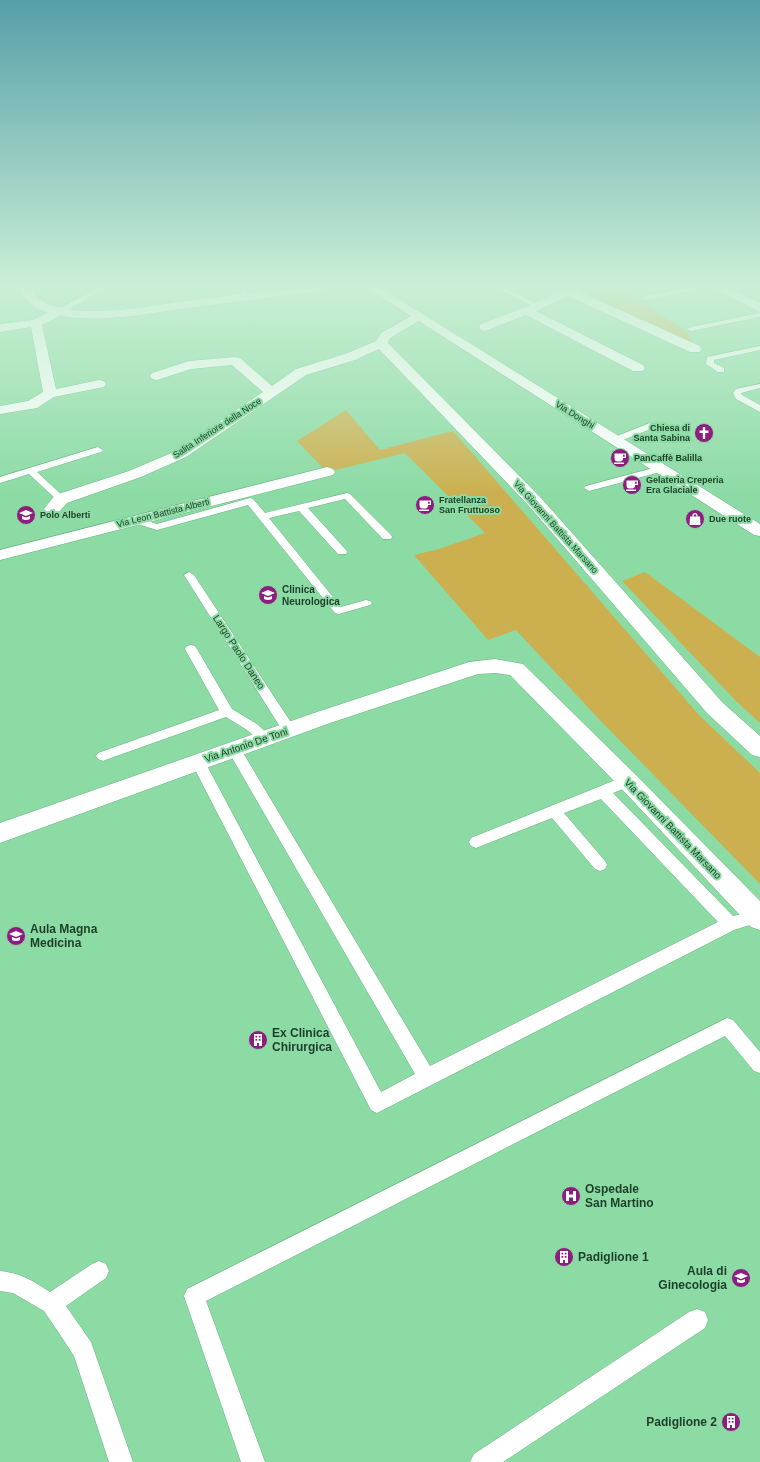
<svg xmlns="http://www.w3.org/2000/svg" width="760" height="1462" font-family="Arial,sans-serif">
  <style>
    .green { fill: #ccb050 }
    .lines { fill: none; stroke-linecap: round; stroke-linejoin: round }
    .lane-casing { stroke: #65b37f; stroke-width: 1 }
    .street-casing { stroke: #65b37f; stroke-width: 1 }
    .secondary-casing { stroke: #65b37f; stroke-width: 1 }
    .lane { fill: #fff; fill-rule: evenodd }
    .street { fill: #fff; fill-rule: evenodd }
    .secondary { fill: #fff; fill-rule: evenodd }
    .labels { text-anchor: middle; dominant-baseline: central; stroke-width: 4; stroke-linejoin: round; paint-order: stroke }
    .far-street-label { font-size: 9px; fill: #1d3e28; stroke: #8cdba5 }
    .far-poi-label { font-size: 9px; font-weight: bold; fill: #1d3e28; stroke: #8cdba5; text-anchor: start }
    .poi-label { font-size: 10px; font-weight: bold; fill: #1d3e28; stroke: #8cdba5; text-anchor: start }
    .street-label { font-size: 10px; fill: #1d3e28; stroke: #8cdba5 }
    .near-poi-label { font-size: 12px; font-weight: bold; fill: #1d3e28; stroke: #8cdba5; text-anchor: start }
  </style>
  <rect width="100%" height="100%" fill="#8cdba5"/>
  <path class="green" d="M 597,288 L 618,288 L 686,331 L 696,346 L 588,296 L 588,292 Z
    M 346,410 L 380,450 L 453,431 L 699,715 L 760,773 L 760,884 L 595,715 L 516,630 L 488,640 L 414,555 L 439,549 L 485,533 L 405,453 L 327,472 L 297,441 Z
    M 645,572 L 760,657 L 760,723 L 736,701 L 622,581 Z"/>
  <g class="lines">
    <defs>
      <path id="lane" d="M 98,288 L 106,288 L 62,313 L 56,313 L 55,311 Z
        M 239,288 L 245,288 L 250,297 L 249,298 L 245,298 Z
        M 497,288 L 505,288 L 541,306 L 537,308 Z
        M 686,288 L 700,288 L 697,290 L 645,300 L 642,298 L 645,296 Z
        M 760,313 L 760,317 L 691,331 L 687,329 L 691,327 Z
        M 760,346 L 760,350 L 714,360 L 714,363 L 724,368 L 724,372 L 718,372 L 706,364 L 707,357 Z
        M 760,384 L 760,388 L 741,393 L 742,395 L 760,405 L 760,412 L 736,399 L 733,393 L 736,389 Z
        M 650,423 L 654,426 L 653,428 L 618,442 L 615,443 L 611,440 L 612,438 Z
        M 98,447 L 103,450 L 101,452 L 37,472 L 64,497 L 66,499 L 64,501 L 58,501 L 29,474 L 0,483 L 0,477 Z
        M 661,466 L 666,469 L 664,471 L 589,491 L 584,488 L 586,486 Z
        M 347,493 L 350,494 L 391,535 L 392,537 L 391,539 L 383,539 L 345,499 L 308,508 L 346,550 L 347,552 L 346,554 L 338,554 L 299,511 L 269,518 L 341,607 L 366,600 L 370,601 L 372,603 L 370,605 L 339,614 L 335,613 L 248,505 L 157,530 L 131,522 L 130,520 L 135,517 L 157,524 L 250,498 L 253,499 L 265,513 Z
        M 189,572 L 194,575 L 294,727 L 295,730 L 294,733 L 289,735 L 284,733 L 184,575 Z
        M 191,645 L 195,646 L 197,649 L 232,709 L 257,724 L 272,738 L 270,741 L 265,743 L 260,741 L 247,730 L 226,717 L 108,759 L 103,761 L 98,759 L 96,756 L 98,753 L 219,710 L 185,649 L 187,646 Z
        M 234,744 L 239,746 L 430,1066 L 718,922 L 601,799 L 564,813 L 605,861 L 607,865 L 605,869 L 600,871 L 595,869 L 552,818 L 476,848 L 471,846 L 469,842 L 471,838 L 623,777 L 628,776 L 633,777 L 635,781 L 633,785 L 613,793 L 733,916 L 760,910 L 760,929 L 754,927 L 753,924 L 734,930 L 377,1113 L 371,1110 L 191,762 L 193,759 L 198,757 L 203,759 L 205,762 L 381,1092 L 415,1074 L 227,749 L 229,746 Z
        M 727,1018 L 733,1020 L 760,1052 L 760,1073 L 754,1071 L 725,1036 L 206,1301 L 265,1462 L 241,1462 L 184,1296 L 187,1289 Z
        M 99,1261 L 106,1264 L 109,1271 L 106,1278 L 66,1306 L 91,1342 L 133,1462 L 109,1462 L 74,1356 L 59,1333 L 44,1311 L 13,1293 L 0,1291 L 0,1271 C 23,1274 31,1280 50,1292 L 92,1264 Z
        M 697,1309 L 705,1312 L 708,1320 L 705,1328 L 503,1462 L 470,1462 L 474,1454 L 689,1312 Z"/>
      <path id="street" d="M 581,288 L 578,291 L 700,346 L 701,349 L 700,352 L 690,352 L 568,296 L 536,311 L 643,365 L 645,368 L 643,371 L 633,371 L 526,315 L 485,331 L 481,330 L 479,327 L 481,324 L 523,308 L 564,289 Z
        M 59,307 L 63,308 L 65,311 L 63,314 L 42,325 L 56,389 L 99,380 L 104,381 L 106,384 L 104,387 L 54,397 L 37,408 L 0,414 L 0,406 L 28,401 L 43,392 L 31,327 L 0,332 L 0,324 L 33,320 Z
        M 418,312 L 422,313 L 424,316 L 422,319 L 390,338 L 388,343 L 541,498 L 723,703 L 760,736 L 760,757 L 752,755 L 707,713 L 529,506 L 379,349 L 355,360 L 306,375 L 186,457 L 141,477 L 67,503 L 58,513 L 52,514 L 46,513 L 44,509 L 55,495 L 129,471 L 176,451 L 263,392 L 232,365 L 191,369 L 157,380 L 152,379 L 150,376 L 152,373 L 189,361 L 235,357 L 240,358 L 272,386 L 296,369 L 345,354 L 376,341 L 381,333 Z
        M 327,467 L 333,469 L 335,472 L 333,475 L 0,560 L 0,550 Z
        M 495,659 L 523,664 L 636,775 L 760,901 L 760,930 L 751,927 L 620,787 L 510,675 L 495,673 L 478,674 L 330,723 L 0,843 L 0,823 L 314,713 L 469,662 Z"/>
      <path id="secondary" d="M 19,288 L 31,288 C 35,295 40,301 48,304 C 86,319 148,306 187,301 C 234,295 280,288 327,288 L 325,290 L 321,291 C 277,297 232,302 188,308 C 141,314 86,327 40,310 C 30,306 25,296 19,288 Z
        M 367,288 L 381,288 L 760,524 L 760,536 L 754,535 Z
        M 714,288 L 729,288 L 760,303 L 760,312 L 716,290 Z"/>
    </defs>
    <use href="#lane" class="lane-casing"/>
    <use href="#street" class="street-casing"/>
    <use href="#secondary" class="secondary-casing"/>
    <use href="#lane" class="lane"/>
    <use href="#street" class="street"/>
    <use href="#secondary" class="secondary"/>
  </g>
  <linearGradient id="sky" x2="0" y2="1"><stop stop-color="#579fa8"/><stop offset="0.58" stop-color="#cbefd6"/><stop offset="1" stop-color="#cbefd6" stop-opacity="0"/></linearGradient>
  <rect width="760" height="493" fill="url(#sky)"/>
  <defs>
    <symbol id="church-disc" viewBox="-11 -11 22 22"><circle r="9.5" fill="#8d1e80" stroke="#8cdba5"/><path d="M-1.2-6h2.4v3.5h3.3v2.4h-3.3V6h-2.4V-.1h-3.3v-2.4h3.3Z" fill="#fff"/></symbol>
    <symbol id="cafe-disc" viewBox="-11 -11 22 22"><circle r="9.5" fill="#8d1e80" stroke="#8cdba5"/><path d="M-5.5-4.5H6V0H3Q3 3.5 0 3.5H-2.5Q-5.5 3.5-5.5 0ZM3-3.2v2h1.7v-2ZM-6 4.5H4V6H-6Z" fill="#fff"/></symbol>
    <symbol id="university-disc" viewBox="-11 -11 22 22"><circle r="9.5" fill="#8d1e80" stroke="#8cdba5"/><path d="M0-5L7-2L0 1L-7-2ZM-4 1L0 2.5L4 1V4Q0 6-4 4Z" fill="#fff"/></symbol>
    <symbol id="shop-disc" viewBox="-11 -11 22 22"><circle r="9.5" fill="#8d1e80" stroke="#8cdba5"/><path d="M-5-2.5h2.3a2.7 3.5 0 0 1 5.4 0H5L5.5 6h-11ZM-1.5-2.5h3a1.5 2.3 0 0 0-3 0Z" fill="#fff"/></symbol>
    <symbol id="building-disc" viewBox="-11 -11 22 22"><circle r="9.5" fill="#8d1e80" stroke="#8cdba5"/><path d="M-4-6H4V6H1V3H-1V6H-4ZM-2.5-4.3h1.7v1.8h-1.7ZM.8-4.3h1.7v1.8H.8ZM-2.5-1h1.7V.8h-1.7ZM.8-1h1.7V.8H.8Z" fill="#fff"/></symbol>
    <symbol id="hospital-disc" viewBox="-11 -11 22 22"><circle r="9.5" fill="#8d1e80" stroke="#8cdba5"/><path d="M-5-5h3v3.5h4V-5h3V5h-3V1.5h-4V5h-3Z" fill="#fff"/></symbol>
  </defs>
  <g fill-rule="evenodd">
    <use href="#church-disc" x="693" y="422" width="22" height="22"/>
    <use href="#cafe-disc" x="609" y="447" width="22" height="22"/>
    <use href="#cafe-disc" x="621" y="474" width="22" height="22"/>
    <use href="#cafe-disc" x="414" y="494" width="22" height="22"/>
    <use href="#university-disc" x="15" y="504" width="22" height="22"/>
    <use href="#shop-disc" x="684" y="508" width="22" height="22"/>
    <use href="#university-disc" x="257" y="584" width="22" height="22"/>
    <use href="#university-disc" x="5" y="925" width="22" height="22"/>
    <use href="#building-disc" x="247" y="1029" width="22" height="22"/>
    <use href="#hospital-disc" x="560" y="1185" width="22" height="22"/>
    <use href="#building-disc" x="553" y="1246" width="22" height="22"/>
    <use href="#university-disc" x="730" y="1267" width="22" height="22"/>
    <use href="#building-disc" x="720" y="1411" width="22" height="22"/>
  </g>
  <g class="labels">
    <g class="far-street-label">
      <text transform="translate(575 415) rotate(32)">Via Donghi</text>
      <text transform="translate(217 428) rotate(-33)">Salita Inferiore della Noce</text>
      <text transform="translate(163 513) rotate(-14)">Via Leon Battista Alberti</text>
      <text transform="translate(556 527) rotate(48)">Via Giovanni Battista Marsano</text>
    </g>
    <g class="far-poi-label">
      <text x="690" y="428" text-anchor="end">Chiesa di<tspan x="690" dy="10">Santa Sabina</tspan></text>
      <text x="634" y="458">PanCaffè Balilla</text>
      <text x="646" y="480">Gelateria Creperia<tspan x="646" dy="10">Era Glaciale</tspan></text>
      <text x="439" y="500">Fratellanza<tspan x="439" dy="10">San Fruttuoso</tspan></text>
      <text x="40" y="515">Polo Alberti</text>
      <text x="709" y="519">Due ruote</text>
    </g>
    <g class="poi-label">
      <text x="282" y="589">Clinica<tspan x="282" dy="12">Neurologica</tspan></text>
    </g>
    <g class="street-label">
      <text transform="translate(239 652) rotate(57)">Largo Paolo Daneo</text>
      <text transform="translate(246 745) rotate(-19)">Via Antonio De Toni</text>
      <text transform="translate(673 829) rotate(46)">Via Giovanni Battista Marsano</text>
    </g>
    <g class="near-poi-label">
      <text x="30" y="929">Aula Magna<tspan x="30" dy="14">Medicina</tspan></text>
      <text x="272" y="1033">Ex Clinica<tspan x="272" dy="14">Chirurgica</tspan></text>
      <text x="585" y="1189">Ospedale<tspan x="585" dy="14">San Martino</tspan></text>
      <text x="578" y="1257">Padiglione 1</text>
      <text x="727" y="1271" text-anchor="end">Aula di<tspan x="727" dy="14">Ginecologia</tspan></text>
      <text x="717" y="1422" text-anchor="end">Padiglione 2</text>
    </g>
  </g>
</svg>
